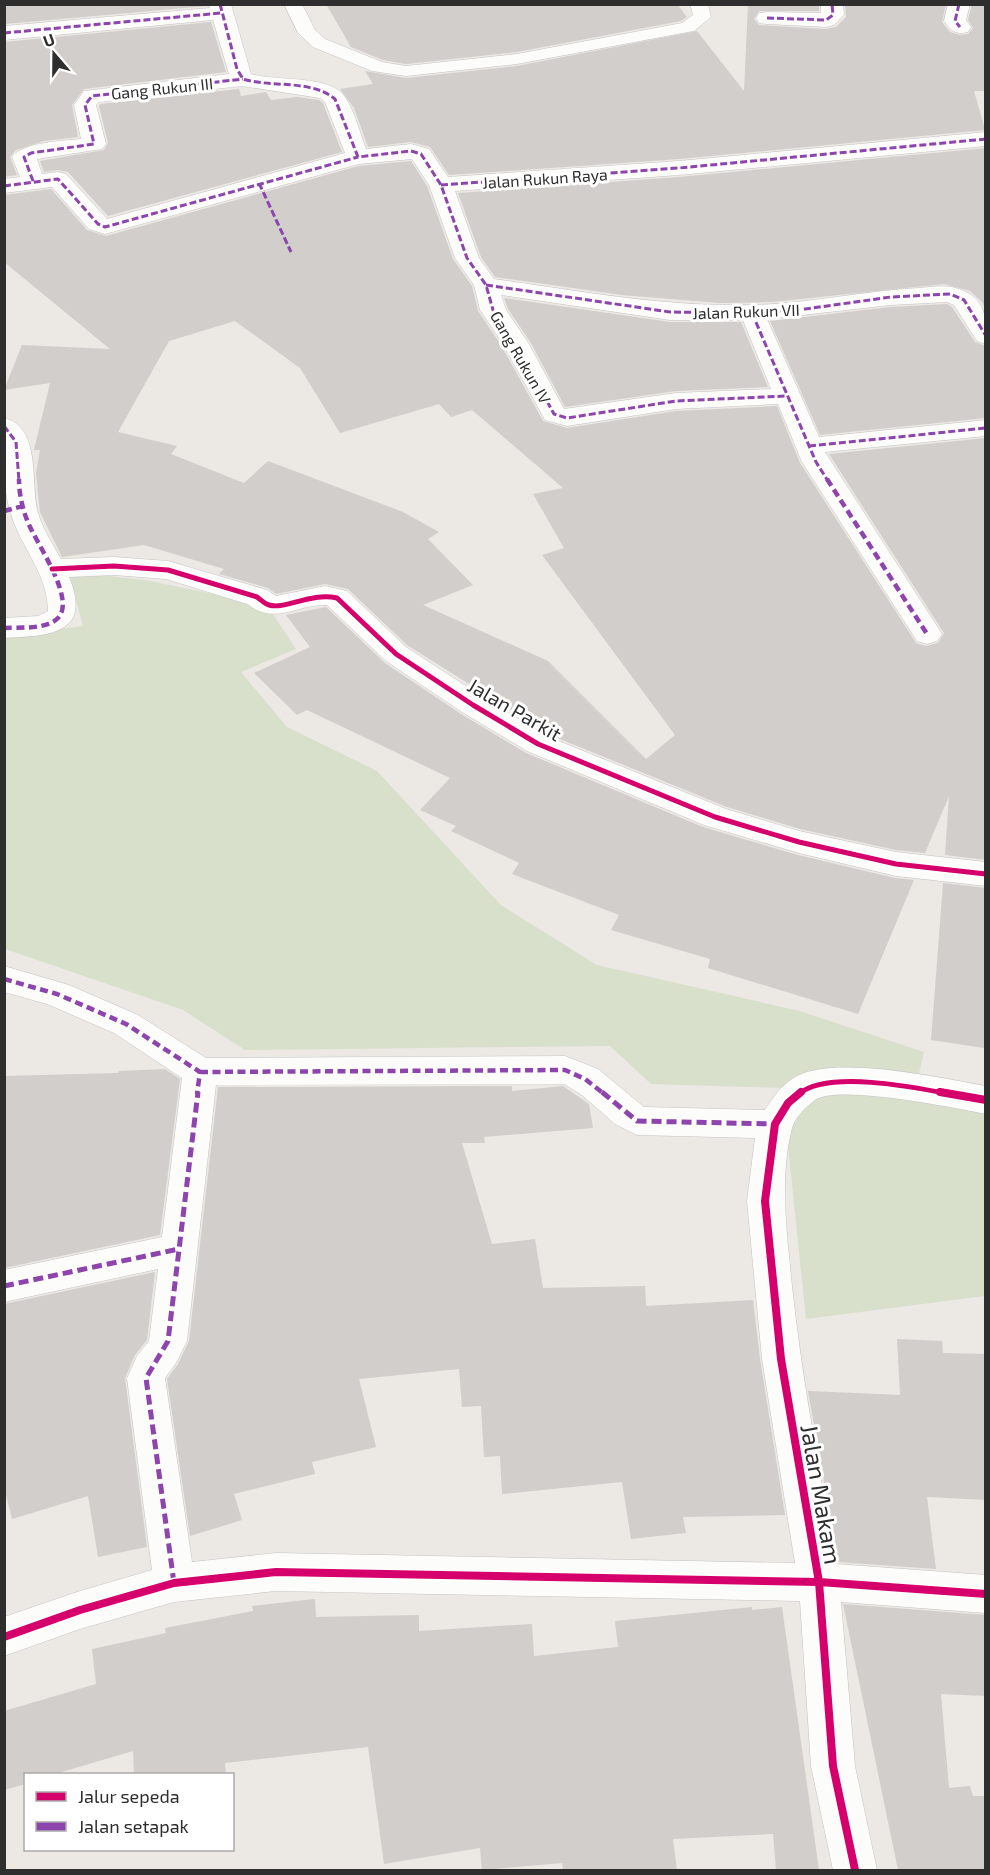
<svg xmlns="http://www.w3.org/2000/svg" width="990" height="1875" font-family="'Exo 2',sans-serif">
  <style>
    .cemetery { fill: #d8e0cc }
    .building { fill: #d1cecb; fill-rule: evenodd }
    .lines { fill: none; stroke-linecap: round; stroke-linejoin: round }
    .service-casing { stroke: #c5c4c5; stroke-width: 1 }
    .minor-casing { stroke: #c5c4c5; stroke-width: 1 }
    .service { fill: #fcfcfb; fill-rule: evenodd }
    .minor { fill: #fcfcfb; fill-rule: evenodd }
    .quiet-far2 { stroke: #8e44ad; stroke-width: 3; stroke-dasharray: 7 3; stroke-linecap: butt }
    .quiet-far1 { stroke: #8e44ad; stroke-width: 4.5; stroke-dasharray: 8 4.5; stroke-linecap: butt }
    .quiet { stroke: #8e44ad; stroke-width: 5; stroke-dasharray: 10 5; stroke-linecap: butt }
    .cycleway-far1-casing { stroke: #fff; stroke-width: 9 }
    .cycleway-casing { stroke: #fff; stroke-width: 11 }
    .cycleway-far1 { stroke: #d6006c; stroke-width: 5 }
    .cycleway { stroke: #d6006c; stroke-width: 8 }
    .labels { text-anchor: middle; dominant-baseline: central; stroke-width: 6; stroke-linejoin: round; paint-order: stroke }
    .far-street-label { font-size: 16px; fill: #2e2e2e; stroke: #fff }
    .street-label { font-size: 20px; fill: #2e2e2e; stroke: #fff }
    .near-street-label { font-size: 24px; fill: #2e2e2e; stroke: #fff }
  </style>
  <rect width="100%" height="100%" fill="#ece8e4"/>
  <path class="cemetery" d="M 68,571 L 150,581 L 267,605 L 296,649 L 241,672 L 287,727 L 377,771 L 501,905 L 597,965 L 800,1011 L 924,1052 L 919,1073 L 985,1099 L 985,1296 L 806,1319 L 782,1088 L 651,1084 L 610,1046 L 245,1050 L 183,1010 L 5,949 L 5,636 L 83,626 Z"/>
  <path class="building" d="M 4,4 L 207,4 L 207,6 L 4,24 Z
    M 326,4 L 677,4 L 687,17 L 681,21 L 517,52 L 406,64 L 383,60 L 351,47 Z
    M 748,4 L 819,4 L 819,11 L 759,11 L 754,19 L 759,25 L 826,29 L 836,27 L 846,17 L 845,4 L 946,4 L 942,22 L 950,32 L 960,35 L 968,34 L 973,28 L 968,20 L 972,4 L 986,4 L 986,91 L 974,91 L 985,130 L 679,159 L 449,175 L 430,147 L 411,142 L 368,147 L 354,108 L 340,89 L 373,84 L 365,71 L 406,78 L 517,66 L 697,31 L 744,91 Z
    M 211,22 L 226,72 L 84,89 L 72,105 L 78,137 L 44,141 L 16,150 L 10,157 L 17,175 L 4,177 L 4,42 Z
    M 239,89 L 241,96 L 266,92 L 271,100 L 297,97 L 319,100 L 323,103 L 342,152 L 108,216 L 68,172 L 58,170 L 44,172 L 40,161 L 104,150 L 108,143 L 99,106 L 100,104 Z
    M 986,148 L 986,311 L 982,302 L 970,291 L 944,284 L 772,302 L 719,303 L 622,295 L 495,277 L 481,257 L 458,193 L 679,177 Z
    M 411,161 L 427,186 L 453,259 L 472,286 L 478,311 L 501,345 L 543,421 L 567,428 L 676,411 L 777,406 L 800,463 L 916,643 L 926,646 L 938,643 L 944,633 L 829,454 L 986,438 L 986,860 L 945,855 L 949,796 L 925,853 L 896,850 L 800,829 L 727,807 L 550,735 L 407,645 L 348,589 L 325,584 L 276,594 L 268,588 L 219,574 L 224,569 L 144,545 L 62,557 L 40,512 L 36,473 L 40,450 L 34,450 L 50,383 L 4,390 L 22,345 L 110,349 L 4,262 L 4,195 L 51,189 L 87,230 L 106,236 L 359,166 ZM 235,321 L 300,368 L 340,433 L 439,404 L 451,417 L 472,410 L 563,488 L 533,494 L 564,548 L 542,555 L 675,735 L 646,759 L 548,661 L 423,605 L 473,585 L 428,539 L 439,532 L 403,512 L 268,461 L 244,483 L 171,454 L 177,446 L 118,432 L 169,341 Z
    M 504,298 L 670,322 L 741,322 L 768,387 L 676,391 L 565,407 L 531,343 L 508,309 Z
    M 947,304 L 952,307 L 975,342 L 986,346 L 986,418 L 820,435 L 770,321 L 891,307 Z
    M 326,607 L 385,663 L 461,714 L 526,753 L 703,827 L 798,855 L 895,878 L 914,880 L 858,1014 L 708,968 L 710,959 L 611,930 L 619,915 L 512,874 L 519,863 L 451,831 L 456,826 L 420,810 L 450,778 L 307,710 L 297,715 L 254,673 L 310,647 L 286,615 Z
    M 943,883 L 986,888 L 984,1048 L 931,1040 Z
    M 165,1069 L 180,1079 L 160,1235 L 4,1268 L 4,1076 L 118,1073 L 119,1071 Z
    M 512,1086 L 512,1091 L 563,1086 L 589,1104 L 593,1128 L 484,1137 L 485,1143 L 462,1143 L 492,1244 L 535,1239 L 543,1288 L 645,1286 L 646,1306 L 753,1300 L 760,1359 L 785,1515 L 683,1517 L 686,1533 L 631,1539 L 622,1482 L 502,1494 L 500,1456 L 484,1457 L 481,1406 L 462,1407 L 459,1369 L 359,1379 L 376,1447 L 312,1462 L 315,1474 L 234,1494 L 242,1520 L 190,1536 L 167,1379 L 178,1364 L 189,1341 L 218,1087 Z
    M 155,1272 L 147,1340 L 135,1355 L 125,1378 L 147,1547 L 98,1557 L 88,1496 L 12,1519 L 4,1487 L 4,1304 Z
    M 897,1339 L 942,1341 L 943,1353 L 986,1354 L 986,1500 L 927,1497 L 936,1569 L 838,1562 L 814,1425 L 808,1391 L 900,1395 Z
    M 315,1599 L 316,1617 L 419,1615 L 419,1631 L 532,1624 L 534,1656 L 618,1647 L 615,1621 L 752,1607 L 752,1610 L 782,1607 L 819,1870 L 776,1870 L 773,1834 L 673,1839 L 677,1870 L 563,1870 L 562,1863 L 482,1870 L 480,1848 L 384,1864 L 368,1747 L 225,1763 L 226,1774 L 134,1774 L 133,1751 L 55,1774 L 26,1774 L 26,1784 L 4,1790 L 4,1711 L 96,1684 L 92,1649 L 166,1633 L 165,1628 L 253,1611 L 252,1606 Z
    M 843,1604 L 986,1615 L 986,1696 L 941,1694 L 949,1788 L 970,1786 L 973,1796 L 986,1796 L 986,1870 L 898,1870 Z"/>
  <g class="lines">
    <defs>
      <path id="service" d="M 284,4 L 302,4 L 315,30 L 325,39 L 382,62 L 406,66 L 517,54 L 682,23 L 693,15 L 690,4 L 708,4 L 711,17 L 694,31 L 688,32 L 517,64 L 406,76 L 372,71 L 313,47 L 298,33 Z"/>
      <path id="minor" d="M 209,4 L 231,4 L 251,74 C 276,82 330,74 345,97 C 355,112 360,133 366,149 L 411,144 L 429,149 L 448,177 L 679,161 L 986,132 L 986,146 L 679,175 L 455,191 L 479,258 L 494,279 C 580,291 664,307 751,305 C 807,304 862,291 918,288 C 931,287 946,284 959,289 C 987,298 986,319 986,344 L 977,341 L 954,305 L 947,302 L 891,305 L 767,319 L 819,437 L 986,420 L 986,436 L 825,452 L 942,634 L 937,641 L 927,644 L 917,641 L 802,462 L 778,404 L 676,409 L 567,426 L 545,420 L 503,344 L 480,310 L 474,285 L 455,258 L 429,185 L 412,159 L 359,164 L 105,234 L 89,229 L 52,187 L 4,193 L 4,179 L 20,177 L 12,157 C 23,142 63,141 81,139 L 74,105 L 84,91 L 229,74 L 213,20 L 4,40 L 4,26 L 210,8 ZM 242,86 L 320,98 L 325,102 L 345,153 L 107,219 L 66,174 L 58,172 L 42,174 L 37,159 L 102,149 L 106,144 L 96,105 L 99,102 ZM 501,295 L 670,320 L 743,320 L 771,389 L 676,393 L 564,409 L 529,344 L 506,310 Z
        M 821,4 L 843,4 L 844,15 L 834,25 L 826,27 L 767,24 L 759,23 L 756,18 L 759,13 L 767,12 L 821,13 Z
        M 948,4 L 970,4 L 966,20 L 971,27 L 968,32 C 956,35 951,31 944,21 Z
        M 4,418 C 42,427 30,484 38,513 C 43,530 53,544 61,559 L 114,557 L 168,561 L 267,590 L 276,596 L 325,586 L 347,591 L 406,647 L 484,698 L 549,737 L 726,809 L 799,831 L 896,852 L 986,862 L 986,886 L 896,876 L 799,853 L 704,825 L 527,751 L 462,712 L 386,661 L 327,605 C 294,604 278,626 247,604 L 166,579 L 114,575 L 69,577 C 93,635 48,636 4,638 L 4,618 L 38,616 L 48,611 C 48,576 24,551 13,520 C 1,488 4,451 4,418 Z
        M 4,966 L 69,985 L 138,1015 L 206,1058 L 565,1056 L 598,1069 L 644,1107 L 765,1110 C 773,1097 783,1083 797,1076 C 837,1055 941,1078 986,1086 L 986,1114 C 955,1108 838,1084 815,1100 C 806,1107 795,1117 792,1128 C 779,1180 787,1233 792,1286 C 802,1380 820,1472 836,1564 L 986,1575 L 986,1613 L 841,1602 L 855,1766 L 877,1870 L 833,1870 L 811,1766 L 800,1601 L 276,1591 L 174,1602 L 80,1629 L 4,1656 L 4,1617 L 80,1591 L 152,1570 L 127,1378 L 137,1356 L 149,1341 L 158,1269 L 4,1302 L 4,1270 L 162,1237 L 182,1078 L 114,1033 L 47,1004 L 4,992 ZM 564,1084 L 582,1095 L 615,1124 L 637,1135 L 755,1138 L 747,1201 L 762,1359 L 795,1563 L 276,1553 L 192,1562 L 165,1378 L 176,1363 L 187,1341 L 216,1085 Z"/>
    </defs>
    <use href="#service" class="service-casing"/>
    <use href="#minor" class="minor-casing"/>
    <use href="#service" class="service"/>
    <use href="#minor" class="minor"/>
    <path class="quiet-far2" d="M 220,4 L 237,69 L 243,79 C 272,88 311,79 335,99 L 358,157 L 411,151 L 421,154 L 441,185 L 467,258 L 486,285 L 493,310 L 516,344 L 554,414 L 567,418 L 676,401 L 786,396
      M 959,4 L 955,21 L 960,27
      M 767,18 L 826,20 L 833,15 L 832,4
      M 4,33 L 221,13
      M 33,181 L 24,157 L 31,153 L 94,144 L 85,105 L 92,96 L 243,79
      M 259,183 L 291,252
      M 441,185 L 679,168 L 986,139
      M 4,186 L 58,179 L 98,224 L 105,227 L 358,157
      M 486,285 L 670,312 L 752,313 L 805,309 L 891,297 L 950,294 L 964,300 L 986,336
      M 752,313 L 816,462 L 828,481
      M 4,426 L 16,442 L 19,481
      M 809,446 L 986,428"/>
    <path class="quiet-far1" d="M 827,479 L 927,634
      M 4,511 L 23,506
      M 4,628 C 20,627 46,630 58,618 C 77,599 34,540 27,520 C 22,507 19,493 19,479
      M 4,979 L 57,994 L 126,1024 L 200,1072 L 197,1094
      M 200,1072 L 565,1070 L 585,1079 L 604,1094"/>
    <path class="quiet" d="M 602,1092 L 637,1121 L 775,1124 L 778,1120
      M 4,1286 L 179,1249
      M 174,1583 L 146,1378 L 168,1341 L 198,1092"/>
    <defs>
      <path id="cycleway-far1" d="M 52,569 L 114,566 L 168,570 L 257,597 C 261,600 265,604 269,605 C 285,610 311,592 337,598 L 396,654 L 473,705 L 538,744 L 715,817 L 799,842 L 896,864 L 986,874
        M 799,1094 C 827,1070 914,1087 949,1094"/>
      <path id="cycleway" d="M 801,1092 L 788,1103 L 775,1124 L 765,1201 L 781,1359 L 819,1582 L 833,1766 L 855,1870
        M 940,1092 L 986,1100
        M 4,1637 L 80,1610 L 174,1583 L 276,1572 L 819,1582 L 986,1594"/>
    </defs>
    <use href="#cycleway-far1" class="cycleway-far1-casing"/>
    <use href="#cycleway" class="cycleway-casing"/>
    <use href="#cycleway-far1" class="cycleway-far1"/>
    <use href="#cycleway" class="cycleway"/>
  </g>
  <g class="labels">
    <g class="far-street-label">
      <text transform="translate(162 88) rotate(-6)">Gang Rukun III</text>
      <text transform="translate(545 178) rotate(-4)">Jalan Rukun Raya</text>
      <text transform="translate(746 311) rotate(-2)">Jalan Rukun VII</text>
      <text transform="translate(521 357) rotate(60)">Gang Rukun IV</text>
    </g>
    <g class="street-label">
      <text transform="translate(515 709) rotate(30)">Jalan Parkit</text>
    </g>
    <g class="near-street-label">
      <text transform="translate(822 1494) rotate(80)">Jalan Makam</text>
    </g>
  </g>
  <rect width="990" height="1875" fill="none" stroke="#2e2e2e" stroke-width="12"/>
  <rect x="24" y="1773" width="210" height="78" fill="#ffffff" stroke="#ababab" stroke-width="1.5"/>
  <rect x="36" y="1792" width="30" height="9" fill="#d6006c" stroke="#ababab" stroke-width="1.5"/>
  <text x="78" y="1803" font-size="18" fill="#2e2e2e">Jalur sepeda</text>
  <rect x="36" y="1822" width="30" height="9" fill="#8e44ad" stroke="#ababab" stroke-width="1.5"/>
  <text x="78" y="1833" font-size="18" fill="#2e2e2e">Jalan setapak</text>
  <g transform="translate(54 54) rotate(340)" stroke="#ffffff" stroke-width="4.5" paint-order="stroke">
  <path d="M0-4.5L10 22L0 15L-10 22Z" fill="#2e2e2e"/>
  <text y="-9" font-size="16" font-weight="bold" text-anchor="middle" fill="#2e2e2e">U</text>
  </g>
</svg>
